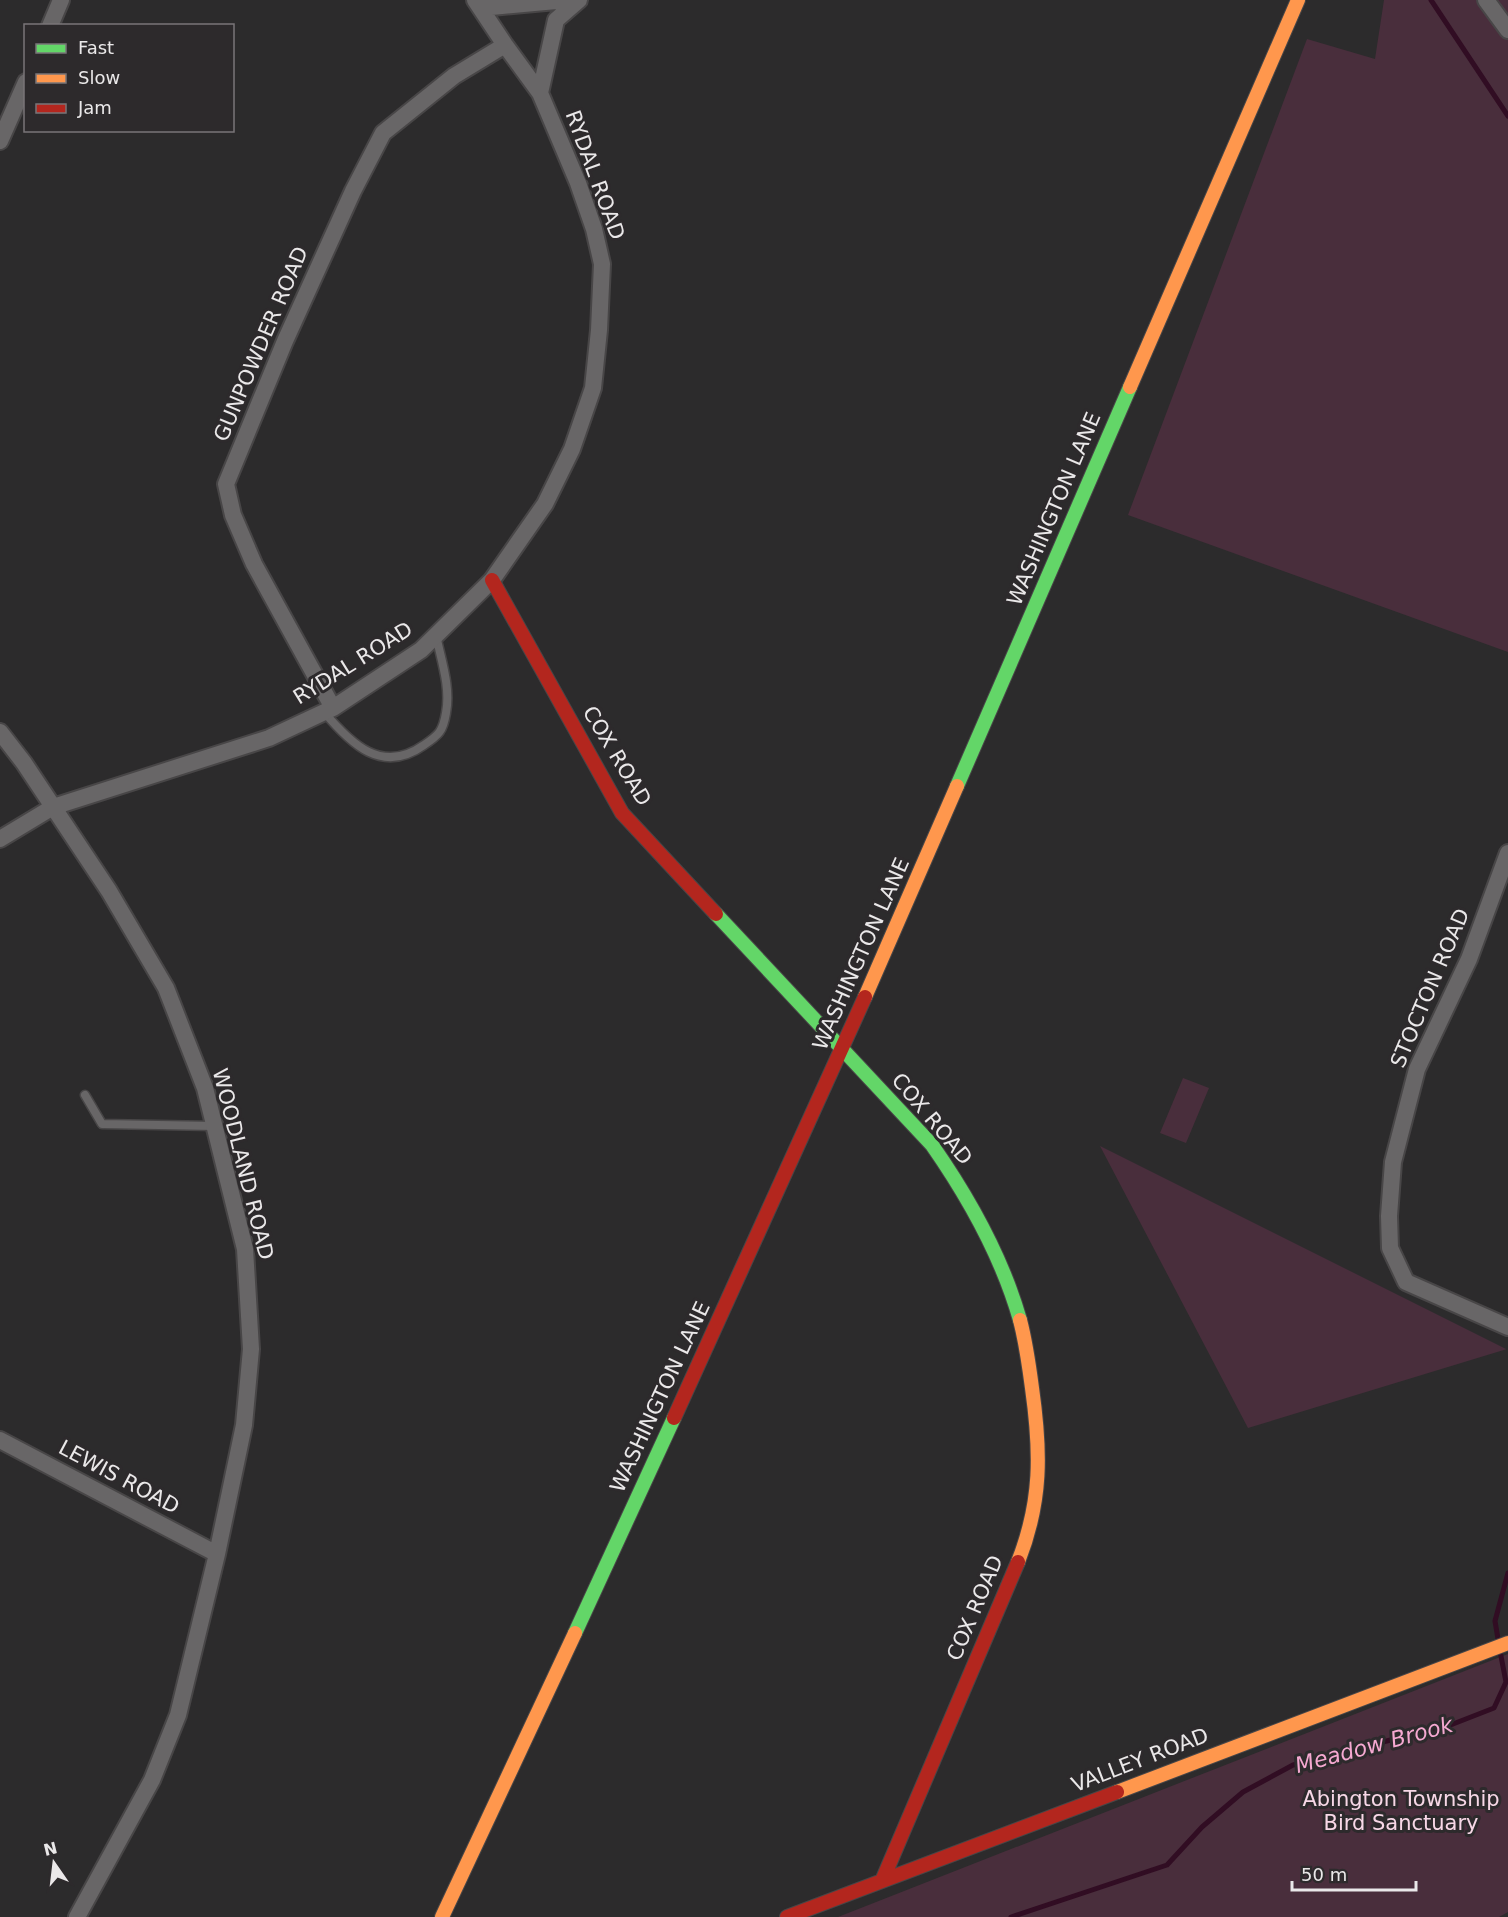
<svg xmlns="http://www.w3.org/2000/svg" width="1508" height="1917" font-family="'DejaVu Sans',sans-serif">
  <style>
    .green { fill: #492e3c }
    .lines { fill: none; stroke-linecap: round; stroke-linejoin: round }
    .stream { stroke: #310d23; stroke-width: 5 }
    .lane-casing { stroke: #484647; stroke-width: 11 }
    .street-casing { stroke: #484647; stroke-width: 20 }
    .fast-casing { stroke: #484647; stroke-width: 16 }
    .slow-casing { stroke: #484647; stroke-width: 16 }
    .jam-casing { stroke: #484647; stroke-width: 16 }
    .lane { stroke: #686667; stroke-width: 8 }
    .street { stroke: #686667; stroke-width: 16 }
    .fast { stroke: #63d668; stroke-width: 14 }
    .slow { stroke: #ff974d; stroke-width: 14 }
    .jam { stroke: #b3261e; stroke-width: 14 }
    .labels { text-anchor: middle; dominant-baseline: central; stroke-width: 6; stroke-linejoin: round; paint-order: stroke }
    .street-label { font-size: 21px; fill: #eae8e9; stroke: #2d2a2c }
    .park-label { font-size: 21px; fill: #f7d7e6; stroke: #2d2a2c }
    .water-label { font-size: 22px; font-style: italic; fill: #f5a9d1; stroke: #2d2a2c }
  </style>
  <rect width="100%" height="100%" fill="#2c2b2c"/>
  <path class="green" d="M 1384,0 L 1508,0 L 1508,652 L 1128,515 L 1307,39 L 1375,59 Z
    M 1183,1078 L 1209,1088 L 1186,1143 L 1160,1133 Z
    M 1100,1146 L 1506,1349 L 1507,1349 L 1248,1428 Z
    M 1508,1654 L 1508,1912 L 1499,1917 L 838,1917 Z"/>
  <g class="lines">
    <path class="stream" d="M 1431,0 L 1508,116
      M 1498,1639 L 1495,1621 L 1508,1573
      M 1011,1917 L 1167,1865 L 1202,1827 L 1243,1792 L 1293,1765 L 1453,1724 L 1494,1708 L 1506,1682 L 1500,1651"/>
    <defs>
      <path id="lane" d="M 324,712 C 351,744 382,775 424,745 C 439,735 443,731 446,713 C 451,687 441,660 436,635
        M 85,1095 L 102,1124 L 215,1126"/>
      <path id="street" d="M 475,0 L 505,45 L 540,93
        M 1486,0 L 1508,30
        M 481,8 L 567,0
        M 50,26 L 61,0
        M 0,141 L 26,82
        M 333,708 L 254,564 L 233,515 L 226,484 L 285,341 L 353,191 L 383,133 L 454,76 L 505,45
        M 0,732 L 24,763 L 109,891 L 166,988 L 205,1088 L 245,1249 L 251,1349 L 244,1425 L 217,1554 L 178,1715 L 152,1780 L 77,1917
        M 0,839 L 53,807 L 269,738 L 333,708 L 421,650 L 492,580 L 531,524 L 545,504 L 572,449 L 593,388 L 599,330 L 602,264 L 594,229 L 578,183 L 540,93 L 556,20 L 579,0
        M 1508,853 L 1469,959 L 1417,1069 L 1393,1162 L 1389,1216 L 1390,1248 L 1406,1282 L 1508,1327
        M 0,1440 L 217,1554"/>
      <path id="fast" d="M 957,786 L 1130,387
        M 716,914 L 932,1145 C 969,1198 1002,1257 1020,1320
        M 575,1633 L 674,1418"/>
      <path id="slow" d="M 1130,387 L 1298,0
        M 865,997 L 957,786
        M 1018,1562 C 1042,1501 1041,1452 1032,1388 C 1029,1365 1026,1343 1020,1320
        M 1117,1792 L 1508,1643
        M 442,1917 L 575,1633"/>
      <path id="jam" d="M 492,580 L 622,813 L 716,914
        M 674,1418 L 865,997
        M 882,1881 L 1018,1562
        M 787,1917 L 1117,1792"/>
    </defs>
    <use href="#lane" class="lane-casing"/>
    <use href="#street" class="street-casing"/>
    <use href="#fast" class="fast-casing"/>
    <use href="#slow" class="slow-casing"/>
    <use href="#jam" class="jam-casing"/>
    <use href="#lane" class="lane"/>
    <use href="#street" class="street"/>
    <use href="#fast" class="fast"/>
    <use href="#slow" class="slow"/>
    <use href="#jam" class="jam"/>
  </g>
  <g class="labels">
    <g class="street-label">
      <text transform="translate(595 175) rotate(70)">RYDAL ROAD</text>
      <text transform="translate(261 344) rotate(-67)">GUNPOWDER ROAD</text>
      <text transform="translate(1054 509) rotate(-67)">WASHINGTON LANE</text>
      <text transform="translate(353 663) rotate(-32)">RYDAL ROAD</text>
      <text transform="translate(617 756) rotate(59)">COX ROAD</text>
      <text transform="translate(861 954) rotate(-66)">WASHINGTON LANE</text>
      <text transform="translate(1430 988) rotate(-67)">STOCTON ROAD</text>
      <text transform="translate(932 1119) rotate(50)">COX ROAD</text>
      <text transform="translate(243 1164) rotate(76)">WOODLAND ROAD</text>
      <text transform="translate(660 1397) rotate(-65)">WASHINGTON LANE</text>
      <text transform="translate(119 1477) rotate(28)">LEWIS ROAD</text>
      <text transform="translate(975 1608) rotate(-67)">COX ROAD</text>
      <text transform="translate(1140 1760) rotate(-21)">VALLEY ROAD</text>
    </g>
    <g class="park-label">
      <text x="1401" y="1799">Abington Township<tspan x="1401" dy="24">Bird Sanctuary</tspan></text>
    </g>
    <g class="water-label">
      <text transform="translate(1374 1745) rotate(-15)">Meadow Brook</text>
    </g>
  </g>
  <rect x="24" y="24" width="210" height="108" fill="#2d2a2c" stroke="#797678" stroke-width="1.5"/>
  <rect x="36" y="44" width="30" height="9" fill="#63d668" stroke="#797678" stroke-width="1.5"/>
  <text x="78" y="54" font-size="18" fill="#eae8e9">Fast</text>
  <rect x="36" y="74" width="30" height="9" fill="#ff974d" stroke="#797678" stroke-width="1.5"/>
  <text x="78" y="84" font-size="18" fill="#eae8e9">Slow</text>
  <rect x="36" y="104" width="30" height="9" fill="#b3261e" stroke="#797678" stroke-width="1.5"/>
  <text x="78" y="114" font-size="18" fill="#eae8e9">Jam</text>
  <g transform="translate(54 1863) rotate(346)" stroke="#2d2a2c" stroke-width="4.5" paint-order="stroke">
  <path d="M0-4.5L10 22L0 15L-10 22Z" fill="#eae8e9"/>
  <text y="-9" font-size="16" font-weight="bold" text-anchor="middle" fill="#eae8e9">N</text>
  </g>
  <path d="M1292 1881v9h124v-9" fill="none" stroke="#eae8e9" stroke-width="3"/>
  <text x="1301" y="1881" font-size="18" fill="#eae8e9" stroke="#2d2a2c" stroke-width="4.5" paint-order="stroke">50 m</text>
</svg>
